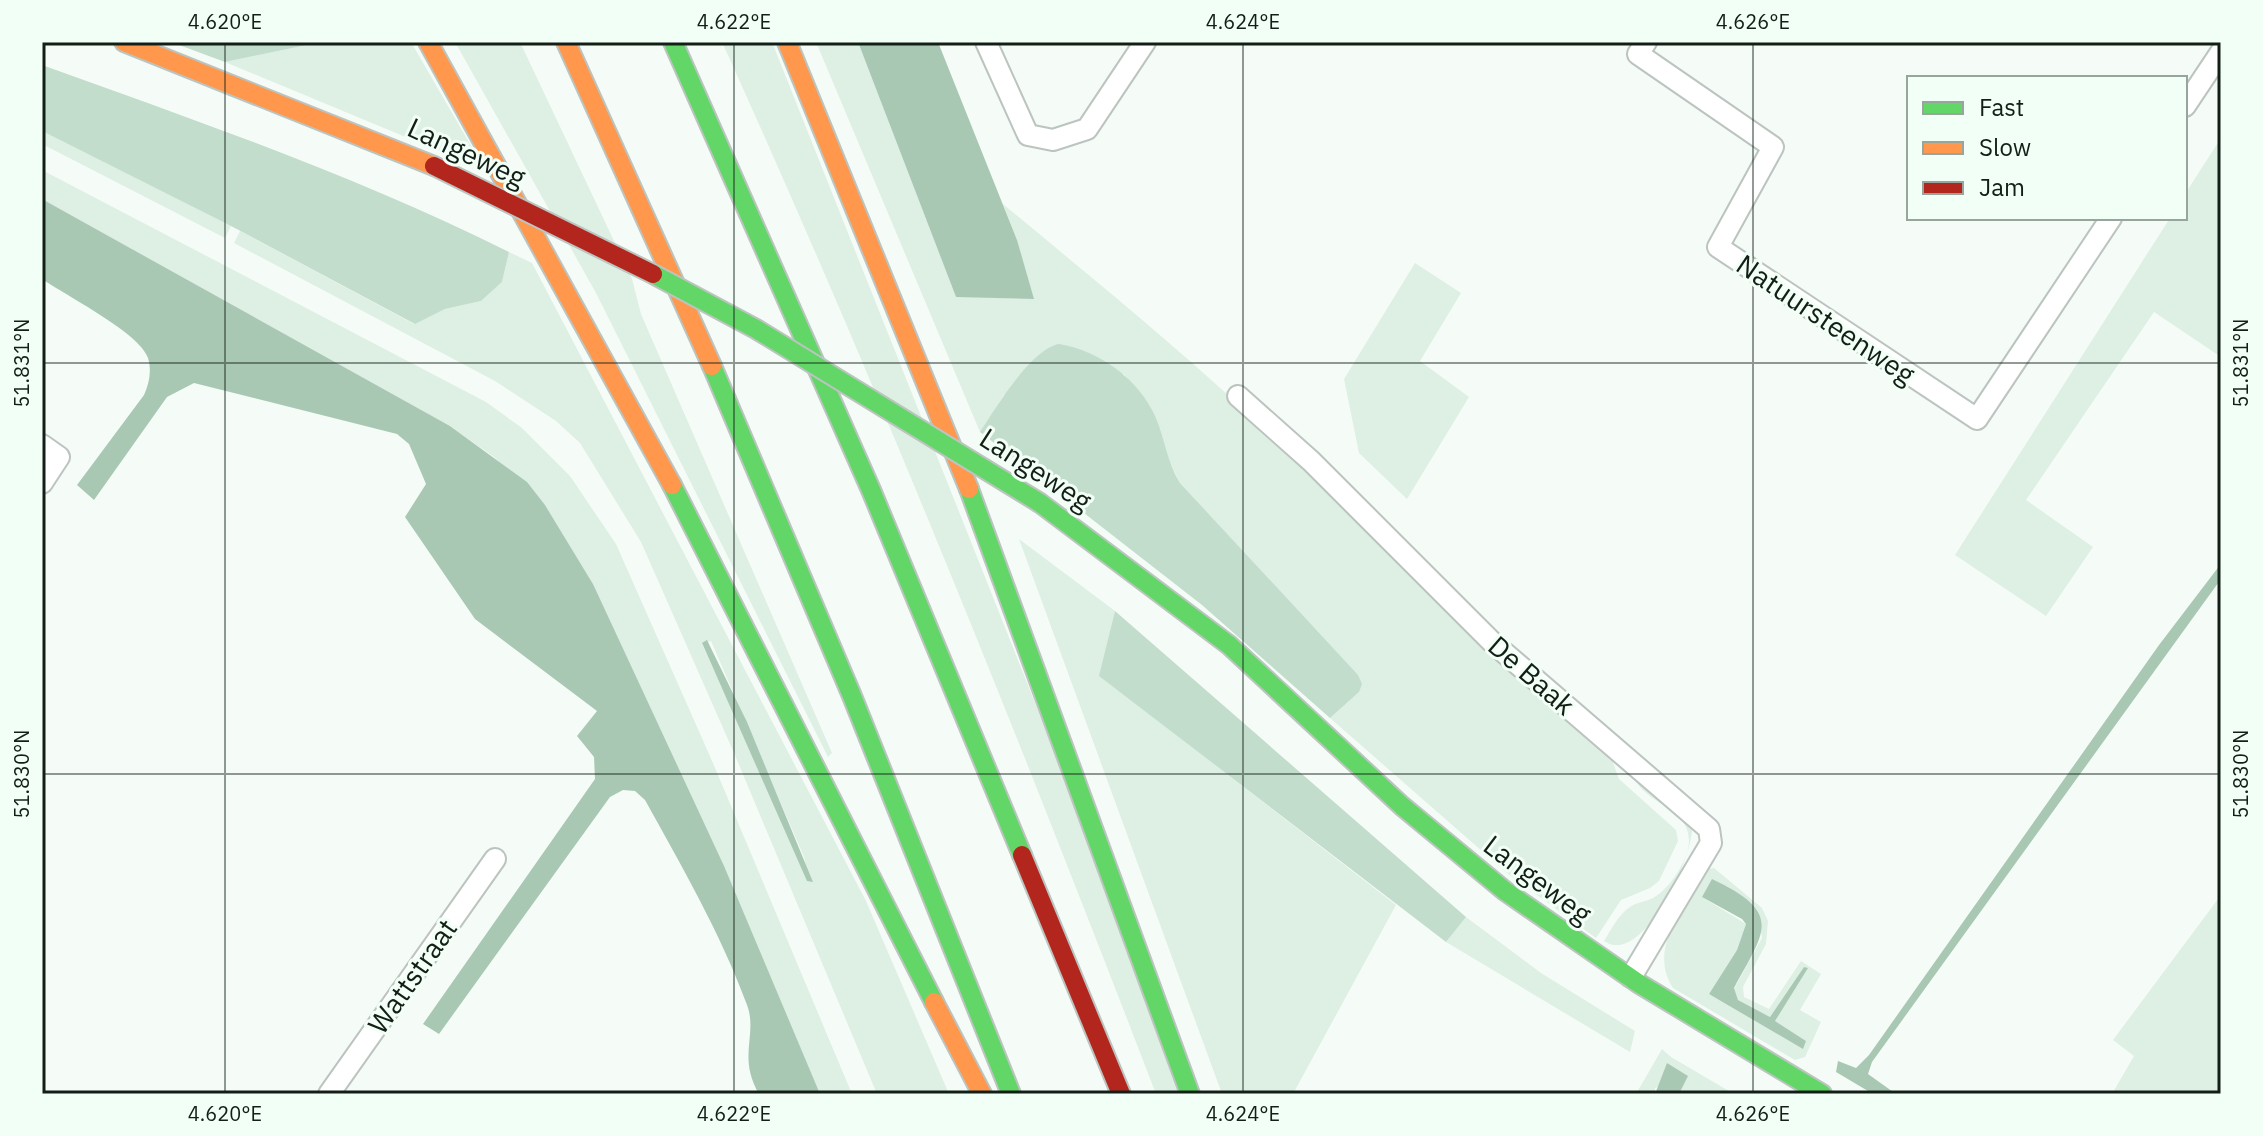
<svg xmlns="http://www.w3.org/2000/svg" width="2263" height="1136" font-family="'IBM Plex Sans',sans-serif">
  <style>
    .green { fill: #deefe4; fill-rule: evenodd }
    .forest { fill: #c2ddcc }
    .water { fill: #a9c8b4 }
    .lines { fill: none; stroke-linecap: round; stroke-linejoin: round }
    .street-casing { stroke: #bcc4bf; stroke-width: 24 }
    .fast-casing { stroke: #bcc4bf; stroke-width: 22 }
    .slow-casing { stroke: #bcc4bf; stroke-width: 22 }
    .jam-casing { stroke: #bcc4bf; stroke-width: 22 }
    .street { stroke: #fefffe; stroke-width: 20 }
    .fast { stroke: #63d668; stroke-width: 18 }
    .slow { stroke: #ff974d; stroke-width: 18 }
    .jam { stroke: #b3261e; stroke-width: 18 }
    .fast-bridge-casing { stroke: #bcc4bf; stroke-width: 22; stroke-linecap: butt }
    .jam-bridge-casing { stroke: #bcc4bf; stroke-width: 22; stroke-linecap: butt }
    .fast-bridge { stroke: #63d668; stroke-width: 18 }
    .jam-bridge { stroke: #b3261e; stroke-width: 18 }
    .ticks { fill: none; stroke: #121e16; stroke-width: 2; stroke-opacity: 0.45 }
    .labels { text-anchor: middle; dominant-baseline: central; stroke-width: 6; stroke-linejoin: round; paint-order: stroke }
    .street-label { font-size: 28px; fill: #121e16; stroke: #f2fff6 }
    .neatline { fill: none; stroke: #121e16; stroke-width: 3 }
    .ticks-label { font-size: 20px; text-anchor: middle; fill: #121e16 }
  </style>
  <rect width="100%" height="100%" fill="#f5fcf7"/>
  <path class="green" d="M 321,42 L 411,42 L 485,170 L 225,62 Z
    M 455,42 L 520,42 L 632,279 L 641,314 L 832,753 L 828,757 L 596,293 Z
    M 722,42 L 772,42 L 1067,783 L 1178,1094 L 1156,1094 C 1020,740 879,388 722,42 Z
    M 816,42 L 858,42 L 956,297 L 1017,240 L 1003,204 C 1093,279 1184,352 1269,433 C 1384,542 1485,658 1611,757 L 1619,779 L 1676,830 L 1678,841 L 1659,881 L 1650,888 L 1621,900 L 1596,938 L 1507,873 L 1330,718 L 1359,692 L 1266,576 L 1180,483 L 1165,452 L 1156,418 L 1124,374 L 1004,395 L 980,432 Z
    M 42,131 L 231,226 L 225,238 L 42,144 Z
    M 2221,138 L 2221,357 L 2154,312 L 2026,500 L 2093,547 L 2046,616 L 1955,555 L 2170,218 L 2185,218 L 2185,194 Z
    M 42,170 L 486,402 L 522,428 L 570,476 L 616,544 L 713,763 L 852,1094 L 820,1094 L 593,584 L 545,505 L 494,457 L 450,426 L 42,199 Z
    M 240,231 L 414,324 L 445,309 L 481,301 L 502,282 L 509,252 L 532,263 L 866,901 L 949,1094 L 877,1094 L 734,753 L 641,542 L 580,443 L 556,421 L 495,381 L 234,243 ZM 711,641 L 804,857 L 810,883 L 702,644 Z
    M 1415,263 L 1461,293 L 1420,361 L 1469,397 L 1407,499 L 1359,453 L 1344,379 Z
    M 1019,539 L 1115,611 L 1100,676 L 1396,905 L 1293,1094 L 1222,1094 Z
    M 1633,774 L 1692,825 C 1695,855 1642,968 1604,941 C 1611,930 1618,915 1630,907 C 1637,902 1645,902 1653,898 C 1668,890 1684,866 1688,849 C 1697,807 1642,806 1633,774 Z
    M 1714,868 L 1762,908 L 1768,921 L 1766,944 L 1743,987 L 1744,997 L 1769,1009 L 1801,961 L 1821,974 L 1800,1010 L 1821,1022 L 1805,1057 L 1795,1060 L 1673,988 C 1646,947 1688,903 1708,869 ZM 1727,886 L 1757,909 L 1762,938 L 1734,989 L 1738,1000 L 1770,1017 L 1804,967 L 1807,968 L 1774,1021 L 1806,1041 L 1709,994 L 1737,950 L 1746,924 L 1702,897 Z
    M 2221,895 L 2221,1094 L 2112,1094 L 2134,1056 L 2113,1040 Z
    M 1466,917 L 1541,973 L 1635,1031 L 1630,1052 L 1446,942 Z
    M 1662,1049 L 1671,1057 L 1734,1094 L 1679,1094 L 1687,1076 L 1655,1088 L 1655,1094 L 1636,1094 Z"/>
  <path class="forest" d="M 171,42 L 321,42 L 225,62 Z
    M 42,65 C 200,122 359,177 509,252 L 502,282 L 481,301 L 445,309 L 415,324 L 231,226 L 42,131 Z
    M 1059,344 C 1100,351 1139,379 1156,418 C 1165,440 1167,462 1180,483 L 1358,675 L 1362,684 L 1359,692 L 1330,718 L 1202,605 L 980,432 C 995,409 1031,349 1059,344 Z
    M 1115,611 L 1466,917 L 1446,942 L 1099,676 Z"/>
  <path class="water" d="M 858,42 L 938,42 L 1017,240 L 1034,299 L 956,297 Z
    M 42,199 L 450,426 L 527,482 L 545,505 L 593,584 L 724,866 L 820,1094 L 759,1094 C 737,1056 758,1035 747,1005 C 721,934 681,865 645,800 L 635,791 L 623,790 L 610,797 L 439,1034 L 423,1024 L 595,779 L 594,757 L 577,736 L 597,711 L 475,619 L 405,517 L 426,484 L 409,444 L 397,434 L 194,383 L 167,397 L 94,500 L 77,485 L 144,395 C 149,384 152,371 148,358 C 140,333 65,295 42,279 Z
    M 2220,565 L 2221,579 L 1872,1062 L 1868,1074 L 1896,1094 L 1873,1094 L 1836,1072 L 1838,1061 L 1856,1068 L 1869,1055 L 2159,645 Z
    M 707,640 L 747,722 L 813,882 L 807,881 L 702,643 Z
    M 1712,879 C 1784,913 1765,931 1734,988 L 1738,1000 L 1770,1017 L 1804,967 L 1808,968 L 1775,1021 L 1806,1041 L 1803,1049 L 1709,994 L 1737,950 L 1746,924 L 1742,919 L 1702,897 Z
    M 1667,1063 L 1688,1076 L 1679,1094 L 1655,1094 Z"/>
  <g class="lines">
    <defs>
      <path id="street" d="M 986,42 L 1028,135 L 1053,140 L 1087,129 L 1145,42
        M 1646,42 L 1638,54 L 1773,147 L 1718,247 L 1977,419 L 2111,218
        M 2185,106 L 2221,52
        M 1238,396 L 1311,461 L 1493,643 L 1709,829 L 1711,843 L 1631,977
        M 42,445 L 59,457 L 42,483
        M 329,1094 L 495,859"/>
      <path id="fast" d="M 673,42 L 871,490 L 1022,855
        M 712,366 L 852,696 L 1011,1094
        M 672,485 L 934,1002
        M 969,489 L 1190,1094
        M 1040,503 L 1229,645 L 1402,806 L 1505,891 L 1638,983 L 1822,1094"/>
      <path id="slow" d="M 124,42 L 434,166
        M 428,42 L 672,485
        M 566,42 L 712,366
        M 787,42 L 969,489
        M 934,1002 L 982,1094"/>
      <path id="jam" d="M 1022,855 L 1121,1094"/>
    </defs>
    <use href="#street" class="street-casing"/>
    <use href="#fast" class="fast-casing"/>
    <use href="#slow" class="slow-casing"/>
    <use href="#jam" class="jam-casing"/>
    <use href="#street" class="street"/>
    <use href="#fast" class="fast"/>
    <use href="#slow" class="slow"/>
    <use href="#jam" class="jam"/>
    <defs>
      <path id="fast-bridge" d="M 653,274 L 756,329 L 1040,503"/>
      <path id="jam-bridge" d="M 434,166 L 653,274"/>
    </defs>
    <use href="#fast-bridge" class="fast-bridge-casing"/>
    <use href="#jam-bridge" class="jam-bridge-casing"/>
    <use href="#fast-bridge" class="fast-bridge"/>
    <use href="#jam-bridge" class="jam-bridge"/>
  </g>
  <path class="ticks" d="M 225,42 L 225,1094M 734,42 L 734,1094M 1243,42 L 1243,1094M 1753,42 L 1753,1094M 42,363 L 2221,363M 42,774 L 2221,774"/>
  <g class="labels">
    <g class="street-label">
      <text transform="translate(467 152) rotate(25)">Langeweg</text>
      <text transform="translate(1826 319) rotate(34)">Natuursteenweg</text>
      <text transform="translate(1036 469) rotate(33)">Langeweg</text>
      <text transform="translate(1532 675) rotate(41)">De Baak</text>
      <text transform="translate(1538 879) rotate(37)">Langeweg</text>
      <text transform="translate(412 976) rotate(-55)">Wattstraat</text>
    </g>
  </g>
  <rect width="2263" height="1136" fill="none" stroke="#f2fff6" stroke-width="88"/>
  <rect x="1907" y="76" width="280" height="144" fill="#f2fff6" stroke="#98a59c" stroke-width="2"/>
  <rect x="1923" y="102" width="40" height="12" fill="#63d668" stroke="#98a59c" stroke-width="2"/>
  <text x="1979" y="116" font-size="24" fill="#121e16">Fast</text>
  <rect x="1923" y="142" width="40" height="12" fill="#ff974d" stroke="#98a59c" stroke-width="2"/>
  <text x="1979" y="156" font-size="24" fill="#121e16">Slow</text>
  <rect x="1923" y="182" width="40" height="12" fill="#b3261e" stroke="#98a59c" stroke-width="2"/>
  <text x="1979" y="196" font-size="24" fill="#121e16">Jam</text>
  <rect x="44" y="44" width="2175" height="1048" class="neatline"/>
  <g class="ticks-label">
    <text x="225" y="29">4.620°E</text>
    <text x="734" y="29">4.622°E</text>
    <text x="1243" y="29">4.624°E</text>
    <text x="1753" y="29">4.626°E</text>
    <text transform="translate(22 363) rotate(-90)" y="7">51.831°N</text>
    <text transform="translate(2241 363) rotate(-90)" y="7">51.831°N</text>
    <text transform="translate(22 774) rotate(-90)" y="7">51.830°N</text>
    <text transform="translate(2241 774) rotate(-90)" y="7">51.830°N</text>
    <text x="225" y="1121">4.620°E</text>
    <text x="734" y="1121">4.622°E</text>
    <text x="1243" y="1121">4.624°E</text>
    <text x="1753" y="1121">4.626°E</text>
  </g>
</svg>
